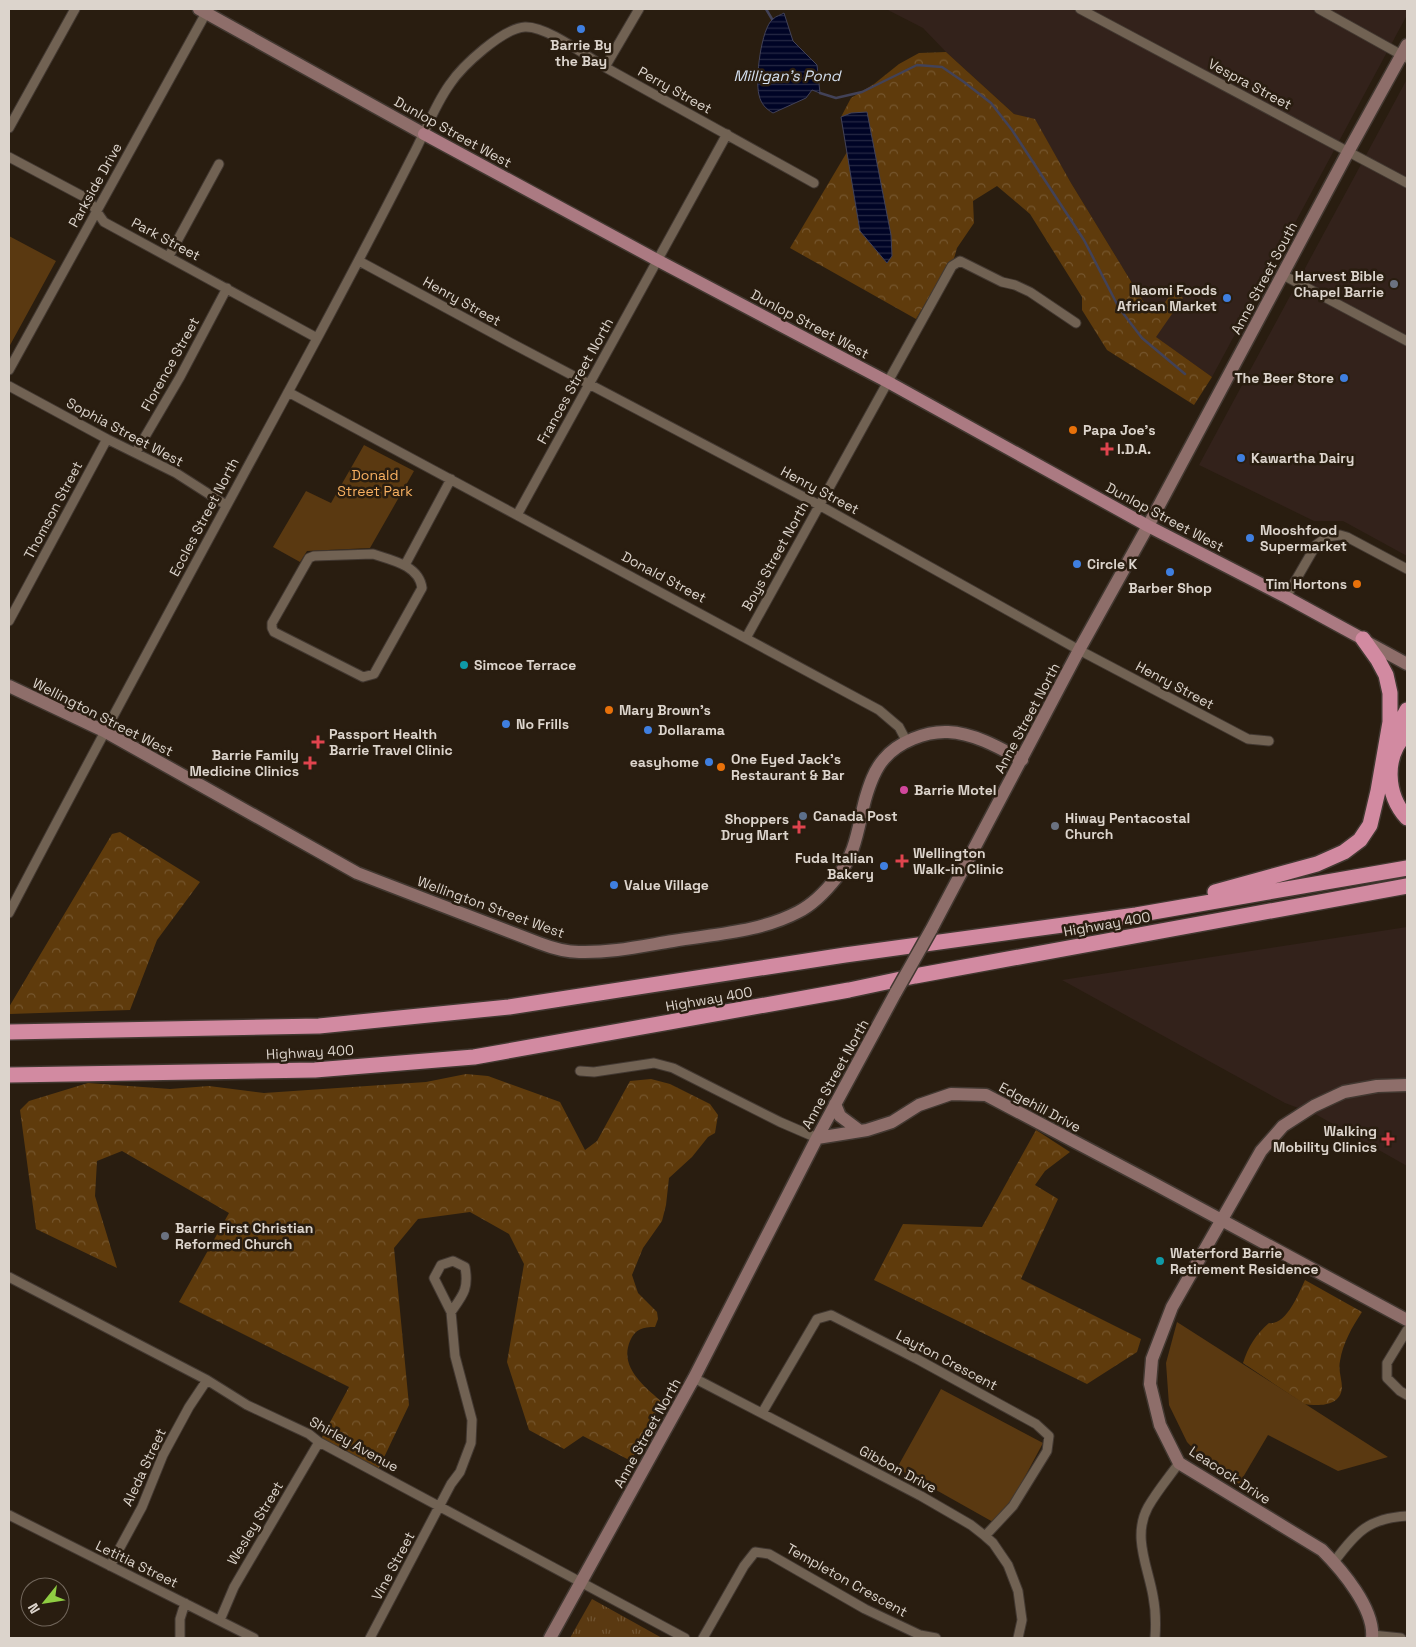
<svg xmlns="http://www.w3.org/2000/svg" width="1416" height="1647" font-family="'Space Grotesk',sans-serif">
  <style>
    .industrial { fill: #33221b }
    .grass { fill: url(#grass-tufts) }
    .forest { fill: url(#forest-crowns) }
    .park { fill: #5a3911 }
    .water { fill: url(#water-rules); stroke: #424258 }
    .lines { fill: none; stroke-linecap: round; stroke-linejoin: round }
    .stream { stroke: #424258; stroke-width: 2.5 }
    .street-casing { stroke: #423831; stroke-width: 11 }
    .secondary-casing { stroke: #423831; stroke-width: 15 }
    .primary-casing { stroke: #423831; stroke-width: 15 }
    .highway-casing { stroke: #423831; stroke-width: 18 }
    .street { stroke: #716253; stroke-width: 9 }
    .secondary { stroke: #8e6e6a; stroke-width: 12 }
    .primary { stroke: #ab7a82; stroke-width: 12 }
    .highway { stroke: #d28aa1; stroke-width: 15 }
    .secondary-bridge-casing { stroke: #423831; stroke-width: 15; stroke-linecap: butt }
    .secondary-bridge { stroke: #8e6e6a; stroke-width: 12 }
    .shop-dot { fill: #3f7fe0; stroke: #291d10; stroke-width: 2 }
    .worship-dot { fill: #6b7280; stroke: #291d10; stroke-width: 2 }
    .food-dot { fill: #e8710a; stroke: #291d10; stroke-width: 2 }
    .health-dot { fill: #e0444e; stroke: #291d10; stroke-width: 2 }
    .culture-dot { fill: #0f9aa8; stroke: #291d10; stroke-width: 2 }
    .hotel-dot { fill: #d1479c; stroke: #291d10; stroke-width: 2 }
    .service-dot { fill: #5c6f8a; stroke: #291d10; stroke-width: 2 }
    .labels { text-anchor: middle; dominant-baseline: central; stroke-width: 5; stroke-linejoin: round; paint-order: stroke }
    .poi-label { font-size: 14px; font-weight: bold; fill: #dcd4cc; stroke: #291d10; text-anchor: start }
    .street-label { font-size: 14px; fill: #dcd4cc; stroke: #291d10 }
    .park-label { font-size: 14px; fill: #f7b061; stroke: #291d10 }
    .water-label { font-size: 15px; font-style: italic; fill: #d4e0f0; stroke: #291d10 }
  </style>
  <defs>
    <pattern id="grass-tufts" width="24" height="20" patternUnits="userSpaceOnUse" patternTransform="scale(1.25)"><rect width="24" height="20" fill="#5a3911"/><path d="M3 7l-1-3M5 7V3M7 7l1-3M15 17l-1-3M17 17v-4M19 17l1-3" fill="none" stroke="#715532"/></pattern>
    <pattern id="forest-crowns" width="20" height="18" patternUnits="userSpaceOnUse" patternTransform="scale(1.25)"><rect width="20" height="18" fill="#5f3b0c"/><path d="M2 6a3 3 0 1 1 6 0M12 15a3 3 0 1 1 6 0" fill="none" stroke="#75562e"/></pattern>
    <pattern id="water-rules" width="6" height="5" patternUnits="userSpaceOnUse" patternTransform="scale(1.25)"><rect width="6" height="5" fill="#000426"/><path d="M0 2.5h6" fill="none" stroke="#252844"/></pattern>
  </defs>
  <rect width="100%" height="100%" fill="#291d10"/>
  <path class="industrial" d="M 886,9 L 1407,9 L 1407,15 L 1212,377 L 1155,337 L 1158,313 L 1143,301 L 1071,183 L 1035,120 L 1014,114 L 946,52 L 923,28 Z
    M 1407,79 L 1407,556 L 1343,521 L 1314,521 L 1199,465 Z
    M 1407,927 L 1407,1166 L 1317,1115 L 1285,1103 L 1062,980 Z"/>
  <path class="grass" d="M 592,1599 L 662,1638 L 570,1638 Z"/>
  <path class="forest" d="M 946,52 L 1014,114 L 1035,119 L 1071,183 L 1143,301 L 1158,312 L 1173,291 L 1183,298 L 1156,337 L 1212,377 L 1194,405 L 1107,350 L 1082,310 L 1082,297 L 1030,214 L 997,186 L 973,201 L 974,223 L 957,248 L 951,269 L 935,287 L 916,319 L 790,248 L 847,152 L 860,231 L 886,262 L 892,256 L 891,235 L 852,113 L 841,117 L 851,98 L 874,84 L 899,64 L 919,53 Z
    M 120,832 L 200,882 L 157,940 L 130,1010 L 9,1014 L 9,1007 L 112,834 Z
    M 466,1074 L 488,1076 L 560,1102 L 585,1150 L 597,1141 L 630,1081 L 651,1079 L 670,1084 L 710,1104 L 718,1115 L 715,1133 L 708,1137 L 692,1157 L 669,1178 L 666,1205 L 662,1221 L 643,1248 L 632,1275 L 638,1293 L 657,1312 L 658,1319 L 655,1327 C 643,1327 635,1329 630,1341 C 619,1367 644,1386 662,1402 L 631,1461 L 583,1436 L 564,1449 L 529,1430 L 507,1362 L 524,1264 L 509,1234 L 470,1212 L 418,1219 L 394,1248 L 409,1405 L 377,1472 L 320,1441 L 349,1387 L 179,1302 L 229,1213 L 122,1151 L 97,1161 L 95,1196 L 117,1268 L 36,1229 L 20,1110 L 29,1101 L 88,1083 L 170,1089 L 209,1086 L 264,1093 L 426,1082 Z
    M 1036,1130 L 1070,1152 L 1045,1171 L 1035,1185 L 1058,1199 L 1021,1279 L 1141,1339 L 1137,1352 L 1087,1384 L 874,1280 L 903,1224 L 982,1227 Z
    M 1305,1280 L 1362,1312 C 1352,1327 1343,1343 1340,1361 C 1338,1370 1342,1379 1342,1388 C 1340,1407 1318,1406 1304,1404 L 1243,1363 C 1248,1347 1256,1334 1269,1323 C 1286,1326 1299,1293 1305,1280 Z"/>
  <path class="park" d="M 9,236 L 56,261 L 9,347 Z
    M 364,445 L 414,471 L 370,548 L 307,551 L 300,562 L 273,547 L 306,491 L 331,503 Z
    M 1177,1322 L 1388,1457 L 1338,1471 L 1268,1435 L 1239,1484 L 1206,1462 L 1187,1442 L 1169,1405 L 1166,1363 Z
    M 941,1389 L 1043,1443 L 1008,1508 L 993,1522 L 897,1468 Z"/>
  <path class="water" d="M 784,13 L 793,41 L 817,65 L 820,93 L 812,90 L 806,98 L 773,113 C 766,109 761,104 759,95 C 755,80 761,28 773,19 C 776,16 781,15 784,13 Z
    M 867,112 L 891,235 L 892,256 L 887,263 L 860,231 L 841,117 L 851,113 Z"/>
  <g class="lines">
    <path class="stream" d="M 766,9 L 772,19
      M 820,93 L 836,98 L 862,92 L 917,65 L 942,67 L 964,82 L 991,103 L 1012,130 L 1084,240 L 1119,308 L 1142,338 L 1185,374"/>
    <defs>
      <path id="street" d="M 1080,9 L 1407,183
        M 1319,9 L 1407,58
        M 605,67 L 639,9
        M 9,128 L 75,9
        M 9,157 L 88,199 L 104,222 L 317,338
        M 169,256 L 219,164
        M 359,261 L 511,343 L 819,505 L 1079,650 L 1248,739 L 1269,741
        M 1283,275 L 1407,341
        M 9,370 L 206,13
        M 9,386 L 107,439 L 176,473 L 226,505
        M 288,392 L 879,710 L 899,727 L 907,742
        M 136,452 L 180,377 L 227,288
        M 517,515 L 727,134
        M 373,554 C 391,560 419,565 422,588 L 374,674 L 363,677 L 274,632 L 272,628 L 272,623 L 309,558 L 314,556 Z
        M 405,565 L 451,479
        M 1286,597 L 1316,545 L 1327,537 L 1340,535 L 1347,537 L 1407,569
        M 9,621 L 107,439
        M 746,638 L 952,266 L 960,261 L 1002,282 L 1015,285 L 1030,292 L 1076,323
        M 9,913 C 110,719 216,526 320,333 C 351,275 382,216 412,157 C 425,133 434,106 450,84 C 462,66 503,28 525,27 C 548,26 588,58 610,70 C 678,108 746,145 814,183
        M 580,1071 L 594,1072 L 654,1063 L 673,1068 L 780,1122 L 817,1138
        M 9,1277 L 207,1380 L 247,1405 L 309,1434 L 319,1442 L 685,1638
        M 1407,1330 L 1387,1363 L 1387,1378 L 1400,1391 L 1407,1395
        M 694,1378 L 921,1496 L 971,1525 L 985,1536 L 993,1543 L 1008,1565 L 1018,1591 L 1022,1620 L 1018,1638
        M 762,1413 L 817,1319 L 831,1315 L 917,1359 L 1036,1424 L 1049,1436 L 1047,1451 L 1013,1506 L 985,1536
        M 9,1515 L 254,1638
        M 1334,1562 C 1356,1532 1369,1518 1407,1516
        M 110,1566 L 142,1507 L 163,1455 L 189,1407 L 207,1380
        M 220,1620 L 234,1587 L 319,1442
        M 1372,1635 L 1401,1638
        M 180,1638 L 180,1619 L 185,1603
        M 370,1638 L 451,1484 L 460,1472 L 471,1443 L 472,1420 L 455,1356 L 451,1312 L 434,1278 L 441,1265 L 453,1261 L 465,1267 C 469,1289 463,1295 451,1312
        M 703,1638 L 744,1566 L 755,1552 L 769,1554 L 865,1609 L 920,1635 L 936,1638
        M 1155,1638 C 1156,1624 1156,1611 1153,1596 C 1148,1567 1132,1536 1148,1507 C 1157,1491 1169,1477 1179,1463"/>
      <path id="secondary" d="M 199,9 L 424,134
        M 1363,640 L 1407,664
        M 9,686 L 104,731 L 357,873 L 539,943 C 552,948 565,952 579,952 C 611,953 642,946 673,941 C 715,934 760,932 798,912 C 814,904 826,891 837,877 C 856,854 858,827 865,800 C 869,786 874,770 884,759 C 898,742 926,731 948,732 C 974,733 1000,748 1022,760
        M 931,930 L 1079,650 L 1148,526 L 1348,152 L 1407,45
        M 835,1104 L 840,1116 L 860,1131
        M 817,1138 L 867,1130 L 892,1122 L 919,1105 L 951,1094 L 986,1095 L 1151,1182 L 1407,1320
        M 550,1638 L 694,1378 L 817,1138 L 896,992
        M 1372,1638 C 1375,1609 1342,1570 1322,1550 L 1179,1463 L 1160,1425 L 1150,1384 L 1152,1359 L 1172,1307 L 1261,1151 L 1283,1126 L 1314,1106 L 1344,1092 L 1377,1086 L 1407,1085"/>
      <path id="primary" d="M 424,134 L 657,260 L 888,382 L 1148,526 L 1286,597 L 1363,639"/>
      <path id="highway" d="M 1407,733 C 1383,756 1386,795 1407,818
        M 1391,740 L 1407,710
        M 1215,892 L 1317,864 L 1344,852 L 1360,840 L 1370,825 L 1378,791 L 1390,722 L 1390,693 L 1386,675 L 1378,660 L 1363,639
        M 9,1032 L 319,1026 L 509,1007 L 845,955 L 1136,915 L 1407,868
        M 9,1075 L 315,1070 L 474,1057 L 849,990 L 915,976 L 1407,886"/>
    </defs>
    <use href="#street" class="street-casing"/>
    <use href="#secondary" class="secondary-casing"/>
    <use href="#primary" class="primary-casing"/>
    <use href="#highway" class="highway-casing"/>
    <use href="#street" class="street"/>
    <use href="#secondary" class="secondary"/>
    <use href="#primary" class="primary"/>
    <use href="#highway" class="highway"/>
    <defs>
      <path id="secondary-bridge" d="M 896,992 L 931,930"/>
    </defs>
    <use href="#secondary-bridge" class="secondary-bridge-casing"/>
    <use href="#secondary-bridge" class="secondary-bridge"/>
  </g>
  <g class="shop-dot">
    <circle cx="581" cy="29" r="5"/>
    <circle cx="1227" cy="298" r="5"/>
    <circle cx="1344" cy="378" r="5"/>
    <circle cx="1241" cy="458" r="5"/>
    <circle cx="1250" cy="538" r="5"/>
    <circle cx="1077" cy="564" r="5"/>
    <circle cx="1170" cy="572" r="5"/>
    <circle cx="506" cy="724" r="5"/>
    <circle cx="648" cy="730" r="5"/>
    <circle cx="709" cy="762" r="5"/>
    <circle cx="884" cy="866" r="5"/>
    <circle cx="614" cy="885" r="5"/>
  </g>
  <g class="worship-dot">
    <circle cx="1394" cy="284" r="5"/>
    <circle cx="1055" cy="826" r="5"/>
    <circle cx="165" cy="1236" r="5"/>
  </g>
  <g class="food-dot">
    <circle cx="1073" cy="430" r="5"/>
    <circle cx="1357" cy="584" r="5"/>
    <circle cx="609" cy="710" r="5"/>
    <circle cx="721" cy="767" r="5"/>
  </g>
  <g class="health-dot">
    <path d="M1104.5 441.5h5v5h5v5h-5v5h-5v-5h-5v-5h5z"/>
    <path d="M315.5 734.5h5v5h5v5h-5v5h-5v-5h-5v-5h5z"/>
    <path d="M307.5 755.5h5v5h5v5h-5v5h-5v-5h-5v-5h5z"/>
    <path d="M796.5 819.5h5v5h5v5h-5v5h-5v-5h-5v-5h5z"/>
    <path d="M899.5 853.5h5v5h5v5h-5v5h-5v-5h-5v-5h5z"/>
    <path d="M1385.5 1131.5h5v5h5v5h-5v5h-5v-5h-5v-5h5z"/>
  </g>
  <g class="culture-dot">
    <circle cx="464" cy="665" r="5"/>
    <circle cx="1160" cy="1261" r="5"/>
  </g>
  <circle class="hotel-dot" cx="904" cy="790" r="5"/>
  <circle class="service-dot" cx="803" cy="816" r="5"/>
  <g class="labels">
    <g class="poi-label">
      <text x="581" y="45" text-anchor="middle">Barrie By<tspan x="581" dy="16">the Bay</tspan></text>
      <text x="1384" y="276" text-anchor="end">Harvest Bible<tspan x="1384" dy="16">Chapel Barrie</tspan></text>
      <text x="1217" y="290" text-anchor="end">Naomi Foods<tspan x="1217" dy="16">African Market</tspan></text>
      <text x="1334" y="378" text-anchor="end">The Beer Store</text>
      <text x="1083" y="430">Papa Joe's</text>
      <text x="1117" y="449">I.D.A.</text>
      <text x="1251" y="458">Kawartha Dairy</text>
      <text x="1260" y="530">Mooshfood<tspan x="1260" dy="16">Supermarket</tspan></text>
      <text x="1087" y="564">Circle K</text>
      <text x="1347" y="584" text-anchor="end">Tim Hortons</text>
      <text x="1170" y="588" text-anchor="middle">Barber Shop</text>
      <text x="474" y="665">Simcoe Terrace</text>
      <text x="619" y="710">Mary Brown's</text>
      <text x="516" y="724">No Frills</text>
      <text x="658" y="730">Dollarama</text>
      <text x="329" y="734">Passport Health<tspan x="329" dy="16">Barrie Travel Clinic</tspan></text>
      <text x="299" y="755" text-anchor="end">Barrie Family<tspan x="299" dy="16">Medicine Clinics</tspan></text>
      <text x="731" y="759">One Eyed Jack's<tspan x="731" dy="16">Restaurant &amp; Bar</tspan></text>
      <text x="699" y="762" text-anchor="end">easyhome</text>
      <text x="914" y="790">Barrie Motel</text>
      <text x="813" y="816">Canada Post</text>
      <text x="1065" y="818">Hiway Pentacostal<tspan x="1065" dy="16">Church</tspan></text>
      <text x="789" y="819" text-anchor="end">Shoppers<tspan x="789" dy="16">Drug Mart</tspan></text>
      <text x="913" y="853">Wellington<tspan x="913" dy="16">Walk-in Clinic</tspan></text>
      <text x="874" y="858" text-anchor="end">Fuda Italian<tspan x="874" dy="16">Bakery</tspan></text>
      <text x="624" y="885">Value Village</text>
      <text x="1377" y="1131" text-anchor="end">Walking<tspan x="1377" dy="16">Mobility Clinics</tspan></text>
      <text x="175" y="1228">Barrie First Christian<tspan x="175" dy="16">Reformed Church</tspan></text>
      <text x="1170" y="1253">Waterford Barrie<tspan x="1170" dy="16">Retirement Residence</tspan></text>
    </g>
    <g class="street-label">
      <text transform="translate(1250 84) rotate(28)">Vespra Street</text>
      <text transform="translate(675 90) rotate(29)">Perry Street</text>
      <text transform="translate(453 132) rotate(29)">Dunlop Street West</text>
      <text transform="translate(95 185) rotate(-61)">Parkside Drive</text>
      <text transform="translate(166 239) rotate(28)">Park Street</text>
      <text transform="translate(1264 278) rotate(-62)">Anne Street South</text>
      <text transform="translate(462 301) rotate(29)">Henry Street</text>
      <text transform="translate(810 324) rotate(28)">Dunlop Street West</text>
      <text transform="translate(170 364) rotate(-61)">Florence Street</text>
      <text transform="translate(575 381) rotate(-61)">Frances Street North</text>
      <text transform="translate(125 432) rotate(28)">Sophia Street West</text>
      <text transform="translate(820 490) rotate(28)">Henry Street</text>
      <text transform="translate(53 510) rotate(-62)">Thomson Street</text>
      <text transform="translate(204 517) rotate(-62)">Eccles Street North</text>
      <text transform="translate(1165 517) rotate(28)">Dunlop Street West</text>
      <text transform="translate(775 556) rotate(-61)">Boys Street North</text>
      <text transform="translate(664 577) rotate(28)">Donald Street</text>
      <text transform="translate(1175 685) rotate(28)">Henry Street</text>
      <text transform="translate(103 717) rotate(27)">Wellington Street West</text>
      <text transform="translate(1027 718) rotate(-62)">Anne Street North</text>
      <text transform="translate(491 907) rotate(20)">Wellington Street West</text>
      <text transform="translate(1107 924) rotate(-10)">Highway 400</text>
      <text transform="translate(709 999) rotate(-10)">Highway 400</text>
      <text transform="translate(310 1052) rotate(-3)">Highway 400</text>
      <text transform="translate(835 1074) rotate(-61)">Anne Street North</text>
      <text transform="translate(1040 1107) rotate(28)">Edgehill Drive</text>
      <text transform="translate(947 1360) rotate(28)">Layton Crescent</text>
      <text transform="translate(647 1433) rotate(-61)">Anne Street North</text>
      <text transform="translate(354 1444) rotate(29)">Shirley Avenue</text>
      <text transform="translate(144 1467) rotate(-65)">Aleda Street</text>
      <text transform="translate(898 1469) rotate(28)">Gibbon Drive</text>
      <text transform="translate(1230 1475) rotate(33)">Leacock Drive</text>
      <text transform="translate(255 1523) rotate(-59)">Wesley Street</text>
      <text transform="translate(137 1564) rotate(26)">Letitia Street</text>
      <text transform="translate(393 1566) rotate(-62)">Vine Street</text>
      <text transform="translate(847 1580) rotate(29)">Templeton Crescent</text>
    </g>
    <g class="park-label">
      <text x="375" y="475">Donald<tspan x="375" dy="16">Street Park</tspan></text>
    </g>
    <g class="water-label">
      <text x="787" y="75">Milligan's Pond</text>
    </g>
  </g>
  <rect width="1416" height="1647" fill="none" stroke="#dcd4cc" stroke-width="20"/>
  <g transform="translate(45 1602) rotate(240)"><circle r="24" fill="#291d10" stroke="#71665b"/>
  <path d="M0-4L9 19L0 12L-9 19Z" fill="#8fcd42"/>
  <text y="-8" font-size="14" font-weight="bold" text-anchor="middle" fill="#dcd4cc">N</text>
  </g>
</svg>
